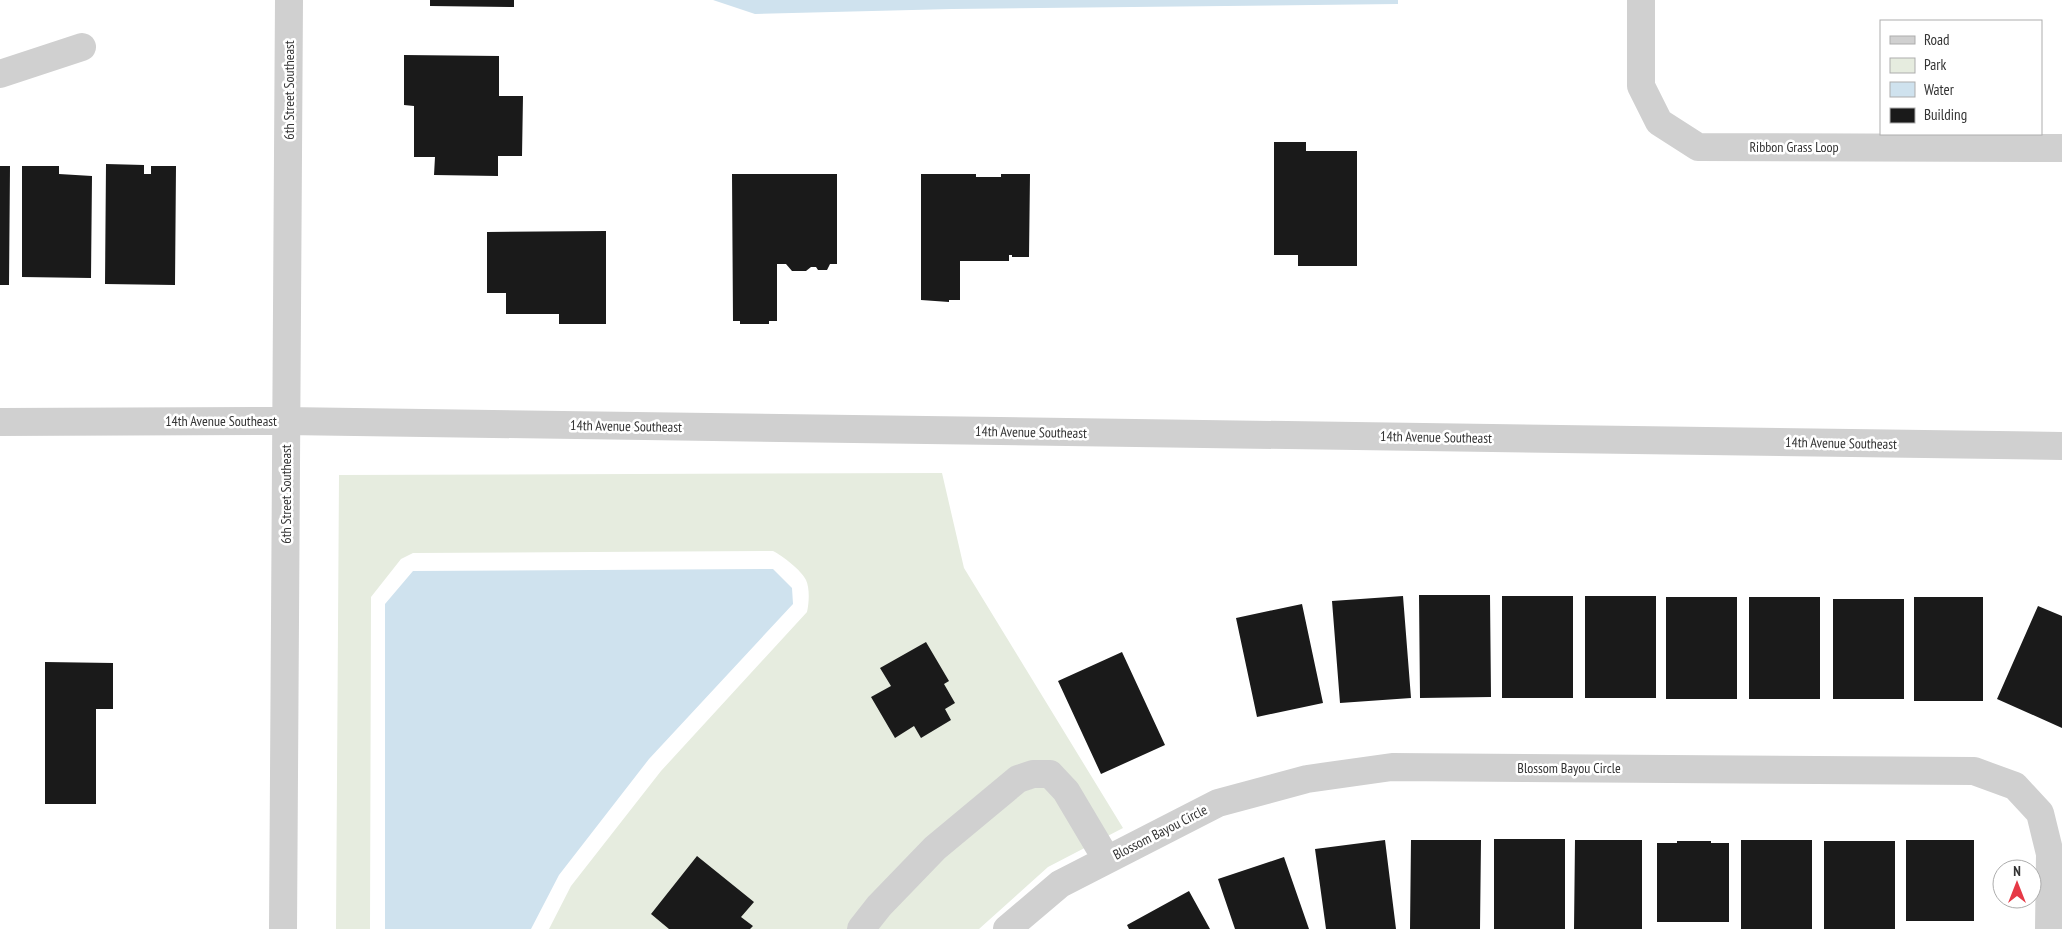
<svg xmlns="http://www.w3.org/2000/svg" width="2062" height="929" font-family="'PT Sans Narrow',sans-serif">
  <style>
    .green { fill: #e6ecdf }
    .water { fill: #cfe2ee }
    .building { fill: #1a1a1a }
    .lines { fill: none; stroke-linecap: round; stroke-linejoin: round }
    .minor { stroke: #d0d0d0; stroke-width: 28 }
    .labels { text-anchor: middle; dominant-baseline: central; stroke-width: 5; stroke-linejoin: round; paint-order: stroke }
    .street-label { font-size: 14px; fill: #333; stroke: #fff }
  </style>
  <rect width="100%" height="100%" fill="#fff"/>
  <path class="green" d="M 942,473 L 964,568 L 1123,828 L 1048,867 L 979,929 L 549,929 L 571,886 L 661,771 L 807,612 C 809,603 810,589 806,580 C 801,570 783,556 773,551 L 413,553 L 401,559 L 371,597 L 370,929 L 336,929 L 339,475 Z"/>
  <path class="water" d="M 713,0 L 1398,0 L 1398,4 L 952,9 L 755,14 Z
    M 773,569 L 792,588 L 793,604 L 649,759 L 559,875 L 531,929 L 385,929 L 385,604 L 413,571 Z"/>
  <path class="building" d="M 430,0 L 514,0 L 514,7 L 430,6 Z
    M 404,55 L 499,56 L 499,96 L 523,96 L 522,156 L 498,156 L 498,176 L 434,175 L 435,157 L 414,157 L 414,106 L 404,105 Z
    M 1274,142 L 1306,142 L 1306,151 L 1357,151 L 1357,266 L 1298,266 L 1298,255 L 1274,255 Z
    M 106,164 L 144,165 L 144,174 L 151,174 L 151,166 L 176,166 L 175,285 L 105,284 Z
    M 0,166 L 10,166 L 9,285 L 0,285 Z
    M 22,166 L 59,166 L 59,174 L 92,176 L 91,278 L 22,277 Z
    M 732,174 L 837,174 L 837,264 L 830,264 L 827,270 L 818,270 L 816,267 L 811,267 L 806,271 L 792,271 L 786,264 L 777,264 L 777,321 L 769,321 L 769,324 L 740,324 L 740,321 L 733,321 Z
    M 921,174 L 976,174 L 976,177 L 1001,177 L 1001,174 L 1030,174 L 1029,257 L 1012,257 L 1012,255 L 1009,255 L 1009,261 L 960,261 L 960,300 L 949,300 L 949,302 L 921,300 Z
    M 606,231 L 606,324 L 559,324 L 559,314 L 506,314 L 506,293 L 487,293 L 487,232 Z
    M 1419,595 L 1490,595 L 1491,697 L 1420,698 Z
    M 1403,596 L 1411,698 L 1340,703 L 1332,601 Z
    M 1502,596 L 1573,596 L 1573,698 L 1502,698 Z
    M 1585,596 L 1656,596 L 1656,698 L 1585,698 Z
    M 1666,597 L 1737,597 L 1737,699 L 1666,699 Z
    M 1749,597 L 1820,597 L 1820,699 L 1749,699 Z
    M 1914,597 L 1983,597 L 1983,701 L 1914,701 Z
    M 1833,599 L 1904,599 L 1904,699 L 1833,699 Z
    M 1302,604 L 1323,703 L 1257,717 L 1236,618 Z
    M 2038,606 L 2062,616 L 2062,728 L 1997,699 Z
    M 926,642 L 949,681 L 944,684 L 955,703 L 945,709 L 951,720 L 921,738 L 914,726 L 895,738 L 871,697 L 891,686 L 880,668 Z
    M 1122,652 L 1165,745 L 1101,774 L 1058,681 Z
    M 45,662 L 113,663 L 113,709 L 96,709 L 96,804 L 45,804 Z
    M 1494,839 L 1565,839 L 1565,929 L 1494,929 Z
    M 1385,840 L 1396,929 L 1326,929 L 1315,849 Z
    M 1411,840 L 1481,840 L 1480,929 L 1410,929 Z
    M 1575,840 L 1642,840 L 1642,929 L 1574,929 Z
    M 1741,840 L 1812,840 L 1812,929 L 1741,929 Z
    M 1906,840 L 1974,840 L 1974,921 L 1906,921 Z
    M 1677,841 L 1711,841 L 1711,843 L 1729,843 L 1729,922 L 1657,922 L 1657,843 L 1677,843 Z
    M 1824,841 L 1895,841 L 1895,929 L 1824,929 Z
    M 697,856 L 754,902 L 741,917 L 753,926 L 750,929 L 669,929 L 651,914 Z
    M 1284,857 L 1309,929 L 1235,929 L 1218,879 Z
    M 1189,891 L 1210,929 L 1129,929 L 1127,925 Z"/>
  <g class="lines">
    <path class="minor" d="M 1641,0 L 1641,86 L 1659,122 L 1698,147 L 2062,148
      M 0,74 L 82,47
      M 0,422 L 286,421 L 2062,446
      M 283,929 L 289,0
      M 861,929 L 879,906 L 935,848 L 1018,779 L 1033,774 L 1050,774 L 1066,791 L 1107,860
      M 1007,929 L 1060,884 L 1218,803 L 1307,779 L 1392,767 L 1974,771 L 2015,786 L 2040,813 L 2050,854 L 2049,929"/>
  </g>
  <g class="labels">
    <g class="street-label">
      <text transform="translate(289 90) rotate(-90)">6th Street Southeast</text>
      <text x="1794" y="147">Ribbon Grass Loop</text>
      <text x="221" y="421">14th Avenue Southeast</text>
      <text transform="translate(626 426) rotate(1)">14th Avenue Southeast</text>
      <text transform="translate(1031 432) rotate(1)">14th Avenue Southeast</text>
      <text transform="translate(1436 437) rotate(1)">14th Avenue Southeast</text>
      <text transform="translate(1841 443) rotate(1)">14th Avenue Southeast</text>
      <text transform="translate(286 494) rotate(-90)">6th Street Southeast</text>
      <text x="1569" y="768">Blossom Bayou Circle</text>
      <text transform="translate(1160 832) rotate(-27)">Blossom Bayou Circle</text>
    </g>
  </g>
  <rect x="1880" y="20" width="162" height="115" fill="#ffffff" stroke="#adadad"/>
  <rect x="1890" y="36" width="25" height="8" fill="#d0d0d0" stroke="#adadad"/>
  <text x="1924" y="45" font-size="15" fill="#333333">Road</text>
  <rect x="1890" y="58" width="25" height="15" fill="#e6ecdf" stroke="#adadad"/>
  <text x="1924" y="70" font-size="15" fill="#333333">Park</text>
  <rect x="1890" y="82" width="25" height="15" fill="#cfe2ee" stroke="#adadad"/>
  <text x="1924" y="95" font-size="15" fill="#333333">Water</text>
  <rect x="1890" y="108" width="25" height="15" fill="#1a1a1a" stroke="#adadad"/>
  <text x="1924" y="120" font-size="15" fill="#333333">Building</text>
  <g transform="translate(2017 884)"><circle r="24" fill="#ffffff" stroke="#adadad"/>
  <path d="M0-4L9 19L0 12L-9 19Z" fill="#e63946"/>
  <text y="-8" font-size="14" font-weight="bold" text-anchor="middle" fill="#333333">N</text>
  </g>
</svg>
